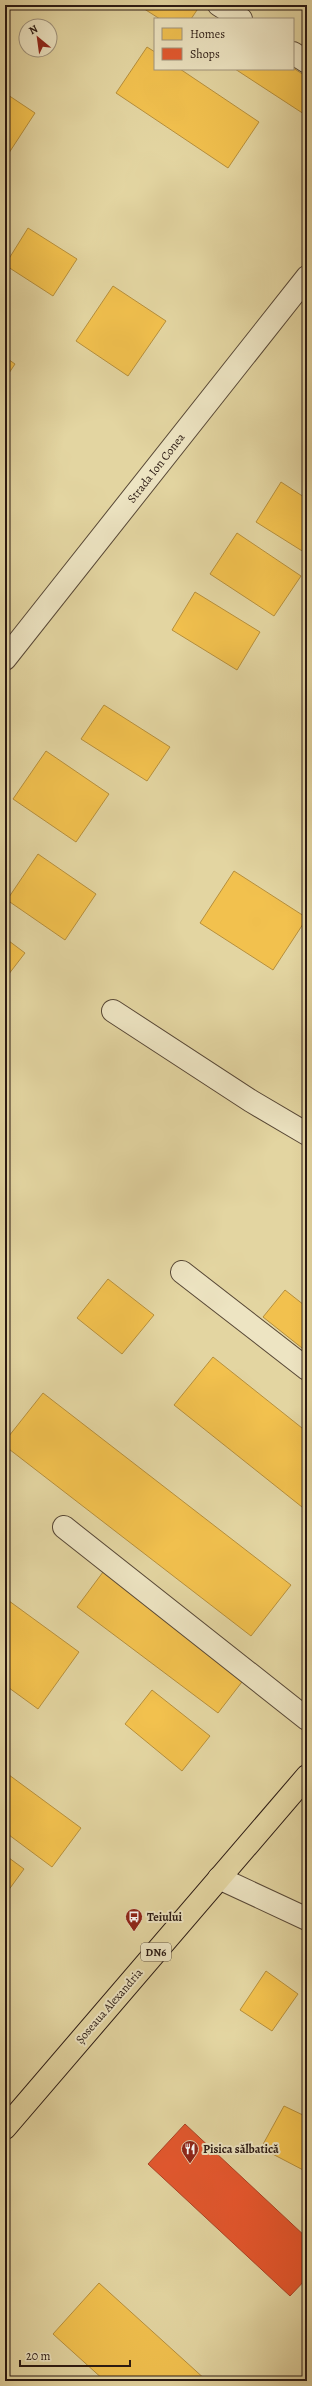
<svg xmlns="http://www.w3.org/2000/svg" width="312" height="2386" font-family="Alegreya,serif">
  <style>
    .homes { fill: #f2c14e; stroke: #b68f3c }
    .shops { fill: #e4572e; stroke: #ac4426 }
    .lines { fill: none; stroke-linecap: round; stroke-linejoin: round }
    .minor-casing { stroke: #584836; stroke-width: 24 }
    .major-casing { stroke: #2a1912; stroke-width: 24 }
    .minor { stroke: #ede4c2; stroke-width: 22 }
    .major { stroke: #e3d5a1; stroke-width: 22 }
    .labels { text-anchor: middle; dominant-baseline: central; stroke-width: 4; stroke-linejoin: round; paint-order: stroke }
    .shield { fill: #ede4c2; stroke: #645647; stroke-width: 1 }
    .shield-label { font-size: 11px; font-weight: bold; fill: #2a1912 }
    .street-label { font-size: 12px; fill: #2a1912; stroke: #ede4c2 }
    .poi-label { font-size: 12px; font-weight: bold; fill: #2a1912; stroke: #ede4c2; text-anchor: start }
  </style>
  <rect width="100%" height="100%" fill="#e3d5a1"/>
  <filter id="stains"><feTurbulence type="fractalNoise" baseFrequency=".005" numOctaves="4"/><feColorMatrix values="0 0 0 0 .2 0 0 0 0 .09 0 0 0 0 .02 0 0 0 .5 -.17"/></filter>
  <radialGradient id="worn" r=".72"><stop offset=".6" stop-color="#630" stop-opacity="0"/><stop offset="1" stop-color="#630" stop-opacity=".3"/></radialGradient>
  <path class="homes" d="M 138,5 L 197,5 L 199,7 L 191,19 L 160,19 Z
    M 147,47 L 155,52 L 155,69 L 180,69 L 259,122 L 228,168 L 116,93 Z
    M 293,68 L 307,77 L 307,116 L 235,69 Z
    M 5,93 L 35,113 L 5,159 Z
    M 28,228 L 77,259 L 53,296 L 5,265 Z
    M 113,286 L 166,321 L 128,376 L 76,341 Z
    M 5,357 L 15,364 L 5,379 Z
    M 281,482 L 307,499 L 307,554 L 256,522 Z
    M 237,533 L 301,576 L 274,616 L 210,574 Z
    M 195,592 L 260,632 L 237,670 L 172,630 Z
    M 104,705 L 170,747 L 147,781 L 81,739 Z
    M 46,751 L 109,794 L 76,842 L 13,799 Z
    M 38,854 L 96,894 L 65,940 L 7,900 Z
    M 234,871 L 307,918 L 273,970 L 200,923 Z
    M 5,938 L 25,953 L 5,979 Z
    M 108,1279 L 154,1315 L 122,1354 L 77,1318 Z
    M 285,1290 L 304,1305 L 307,1302 L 307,1352 L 263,1317 Z
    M 213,1357 L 307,1432 L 307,1511 L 174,1405 Z
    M 43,1393 L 291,1585 L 251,1636 L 5,1446 L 5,1441 Z
    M 103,1572 L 245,1678 L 218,1713 L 77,1607 Z
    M 5,1598 L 79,1652 L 38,1709 L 5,1685 Z
    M 152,1690 L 210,1736 L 182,1771 L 125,1724 Z
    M 5,1772 L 81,1828 L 52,1867 L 5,1832 Z
    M 5,1855 L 24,1869 L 5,1895 Z
    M 266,1971 L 298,1994 L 272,2031 L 240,2010 Z
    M 284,2106 L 307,2117 L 307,2172 L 261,2148 Z
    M 99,2283 L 207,2381 L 105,2381 L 53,2334 Z"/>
  <path class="shops" d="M 185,2124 L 307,2238 L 307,2278 L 290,2296 L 148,2164 Z"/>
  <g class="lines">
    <defs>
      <path id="minor" d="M 219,5 L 241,19
        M 293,53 L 307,62
        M 5,659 L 307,277
        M 113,1011 L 251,1101 L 307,1134
        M 182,1272 L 307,1369
        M 64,1527 L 307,1719
        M 219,1878 L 307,1919"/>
      <path id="major" d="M 5,2128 L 307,1776"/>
    </defs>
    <use href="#minor" class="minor-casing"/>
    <use href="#major" class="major-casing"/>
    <use href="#minor" class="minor"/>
    <use href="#major" class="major"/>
  </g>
  <defs>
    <symbol id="bus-pin" viewBox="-11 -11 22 30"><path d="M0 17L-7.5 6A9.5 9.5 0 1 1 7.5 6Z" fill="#8f2418" stroke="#ede4c2"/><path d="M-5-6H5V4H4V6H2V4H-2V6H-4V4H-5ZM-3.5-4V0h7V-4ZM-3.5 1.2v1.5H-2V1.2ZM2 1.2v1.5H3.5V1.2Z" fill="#fff"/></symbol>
    <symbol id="restaurant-pin" viewBox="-11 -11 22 30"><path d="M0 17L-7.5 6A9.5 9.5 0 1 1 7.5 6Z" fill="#8f2418" stroke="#ede4c2"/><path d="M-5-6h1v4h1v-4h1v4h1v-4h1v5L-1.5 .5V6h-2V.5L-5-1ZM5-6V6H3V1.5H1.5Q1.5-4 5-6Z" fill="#fff"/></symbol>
  </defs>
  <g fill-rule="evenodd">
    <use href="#bus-pin" x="124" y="1907" width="20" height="27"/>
    <use href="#restaurant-pin" x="180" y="2139" width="20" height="27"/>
  </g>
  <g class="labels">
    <rect class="shield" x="141" y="1943" width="30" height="18" rx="3"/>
    <g class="shield-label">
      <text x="156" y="1952">DN6</text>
    </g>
    <g class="street-label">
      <text transform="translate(156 468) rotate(-52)">Strada Ion Conea</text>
      <text transform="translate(109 2006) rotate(-49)">Șoseaua Alexandria</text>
    </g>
    <g class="poi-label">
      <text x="147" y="1917">Teiului</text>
      <text x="203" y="2149">Pisica sălbatică</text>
    </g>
  </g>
  <rect width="312" height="2386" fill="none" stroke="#e3d5a1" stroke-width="20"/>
  <rect x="6" y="6" width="300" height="2374" fill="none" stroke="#2a1912" stroke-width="2"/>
  <rect x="10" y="10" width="292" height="2366" fill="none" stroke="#2a1912"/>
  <rect x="154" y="18" width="140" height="52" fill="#ede4c2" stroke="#9f937c"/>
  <rect x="162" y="28" width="20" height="12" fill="#f2c14e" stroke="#9f937c"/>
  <text x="190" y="38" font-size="12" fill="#2a1912">Homes</text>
  <rect x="162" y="48" width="20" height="12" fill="#e4572e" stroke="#9f937c"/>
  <text x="190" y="58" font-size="12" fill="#2a1912">Shops</text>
  <g transform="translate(38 38) rotate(331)"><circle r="19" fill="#ede4c2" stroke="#9f937c"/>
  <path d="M0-3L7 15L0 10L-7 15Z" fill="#8f2418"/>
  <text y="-6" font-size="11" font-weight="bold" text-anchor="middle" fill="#2a1912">N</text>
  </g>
  <path d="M20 2360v6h110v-6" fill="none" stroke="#2a1912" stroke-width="2"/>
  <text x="26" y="2360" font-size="12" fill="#2a1912" stroke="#ede4c2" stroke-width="3" paint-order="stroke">20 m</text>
  <rect width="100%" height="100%" filter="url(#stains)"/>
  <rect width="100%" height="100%" fill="url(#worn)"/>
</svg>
